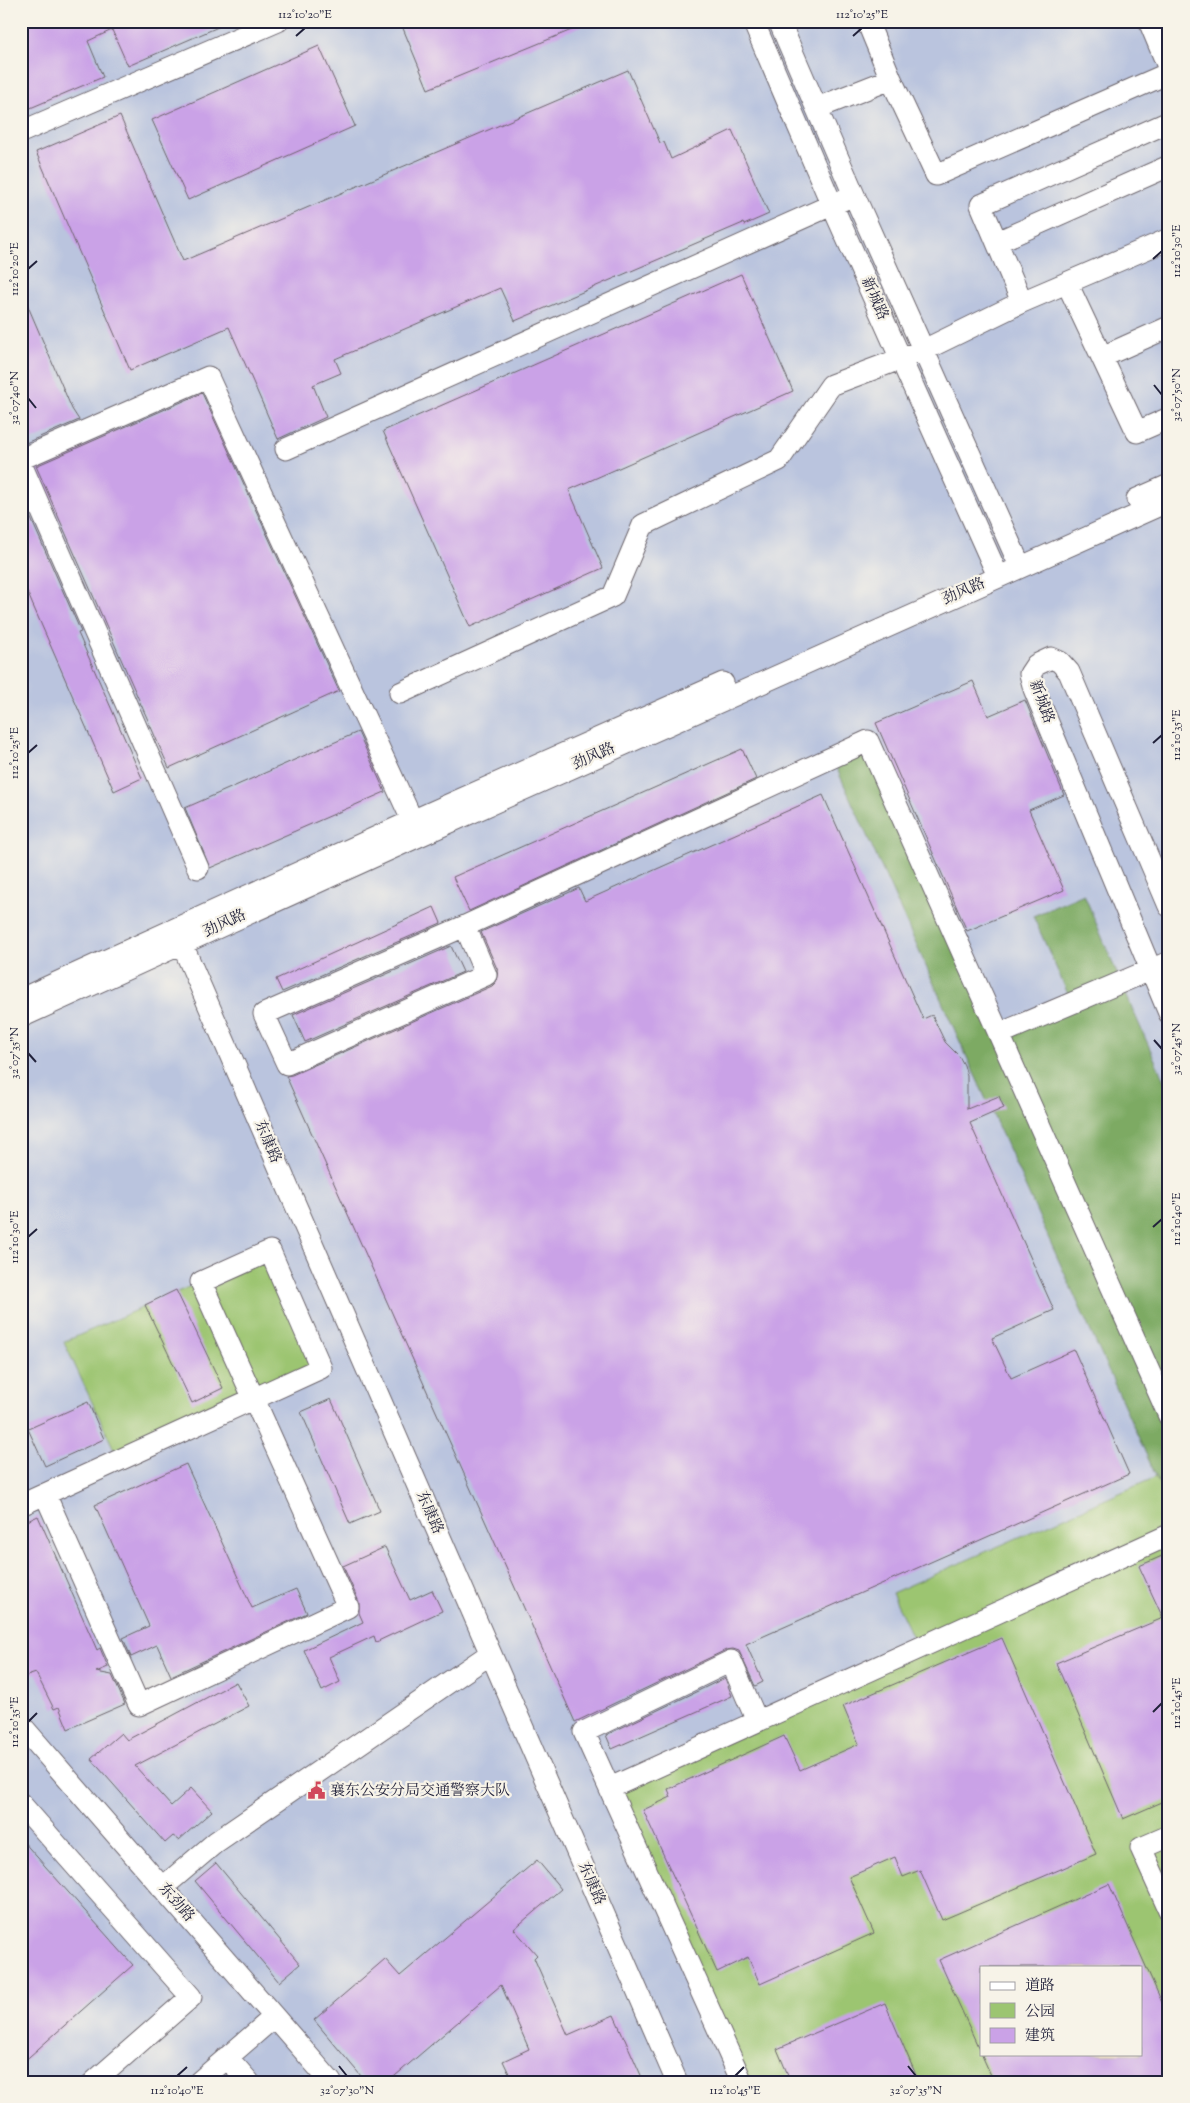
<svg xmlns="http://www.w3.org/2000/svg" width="1190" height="2103" font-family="'Sorts Mill Goudy','Noto Serif SC',serif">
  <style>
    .industrial { fill: #bac4de; fill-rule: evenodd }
    .green { fill: #9cc571; stroke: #5f7456; fill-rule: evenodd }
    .forest { fill: #7daa63; stroke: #50664f }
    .building { fill: #caa2e7; fill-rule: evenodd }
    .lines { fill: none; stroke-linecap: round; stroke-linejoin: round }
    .minor-casing { stroke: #6b646b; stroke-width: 23 }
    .minor { stroke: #fff; stroke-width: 21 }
    .ticks { fill: none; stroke: #22223b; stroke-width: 2 }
    .labels { text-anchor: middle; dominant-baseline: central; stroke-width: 4.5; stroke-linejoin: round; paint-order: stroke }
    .street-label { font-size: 15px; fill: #22223b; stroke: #f7f3e8 }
    .poi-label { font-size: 15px; fill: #22223b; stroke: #f7f3e8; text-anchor: start }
    .neatline { fill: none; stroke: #22223b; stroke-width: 2 }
    .ticks-label { font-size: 12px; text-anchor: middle; fill: #22223b }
  </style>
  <rect width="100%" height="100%" fill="#f7f3e8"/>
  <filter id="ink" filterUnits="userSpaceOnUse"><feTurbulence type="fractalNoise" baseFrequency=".02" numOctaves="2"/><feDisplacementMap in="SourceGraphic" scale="10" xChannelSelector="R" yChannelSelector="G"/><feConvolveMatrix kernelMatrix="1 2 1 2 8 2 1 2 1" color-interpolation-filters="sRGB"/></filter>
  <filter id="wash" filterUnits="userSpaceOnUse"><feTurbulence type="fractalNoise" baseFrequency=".0096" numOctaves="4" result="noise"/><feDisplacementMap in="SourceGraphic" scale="20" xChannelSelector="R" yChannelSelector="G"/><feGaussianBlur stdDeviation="1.12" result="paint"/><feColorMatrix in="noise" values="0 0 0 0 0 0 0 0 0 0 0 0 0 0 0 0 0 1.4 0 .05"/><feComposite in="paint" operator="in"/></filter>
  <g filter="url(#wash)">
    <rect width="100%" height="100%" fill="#f2e0c4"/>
    <path class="industrial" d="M 21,21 L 1169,21 L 1169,2082 L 21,2082 ZM 981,1967 L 1141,1967 L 1141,2054 L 981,2054 Z"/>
    <path class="green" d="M 270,1251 L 321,1368 L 119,1460 L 64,1342 Z
      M 1156,1477 L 1169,1505 L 1169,2082 L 742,2082 L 610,1788 L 918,1648 L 892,1593 ZM 981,1967 L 1141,1967 L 1141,2054 L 981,2054 Z"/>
    <path class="forest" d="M 868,741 L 999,1034 L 1072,1003 L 1033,916 L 1084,894 L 1121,983 L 1169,1092 L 1169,1505 L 832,758 Z"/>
    <g id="blocks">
      <path class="building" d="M 21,21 L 232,21 L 128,66 L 112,30 L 88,41 L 103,77 L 21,112 Z
        M 400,21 L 591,21 L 591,22 L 428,89 Z
        M 319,46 L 355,126 L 188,200 L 152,120 Z
        M 628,70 L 660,143 L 664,142 L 671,159 L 732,130 L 769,214 L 744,225 L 743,223 L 515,321 L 500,288 L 335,359 L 341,373 L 313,385 L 326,417 L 278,439 L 229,327 L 130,370 L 36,152 L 120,116 L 183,261 Z
        M 741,274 L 793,391 L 569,490 L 603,568 L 470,627 L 383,431 Z
        M 21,290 L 72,409 L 79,420 L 21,445 Z
        M 202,393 L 339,691 L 169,768 L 36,466 Z
        M 21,496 L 81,632 L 78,633 L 142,778 L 114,791 L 21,578 Z
        M 973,681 L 988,716 L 1025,700 L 1064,795 L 1029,810 L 1064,890 L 967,931 L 876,723 Z
        M 358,732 L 385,792 L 210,868 L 185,808 Z
        M 742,749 L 756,779 L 469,911 L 453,877 Z
        M 823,795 L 923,1019 L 932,1015 L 945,1042 L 959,1056 L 964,1065 L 967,1076 L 967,1109 L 999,1096 L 1004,1108 L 970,1123 L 1054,1310 L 992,1338 L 1011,1378 L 1074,1350 L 1129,1474 L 746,1644 L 763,1682 L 755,1686 L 739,1651 L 733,1649 L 726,1650 L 575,1722 L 286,1076 L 292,1075 L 492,986 L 496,982 L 498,971 L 481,932 L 579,888 L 585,901 Z
        M 434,907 L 441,923 L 282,992 L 276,979 Z
        M 451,946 L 463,972 L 305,1042 L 293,1015 Z
        M 176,1290 L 223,1388 L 192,1403 L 145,1305 Z
        M 331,1399 L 380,1511 L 350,1524 L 301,1412 Z
        M 88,1402 L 104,1439 L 45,1466 L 28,1429 Z
        M 186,1464 L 252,1608 L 296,1589 L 307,1613 L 171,1676 L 157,1645 L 131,1657 L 123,1638 L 149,1626 L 95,1505 Z
        M 38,1516 L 97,1650 L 100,1648 L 108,1667 L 96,1672 L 112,1675 L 125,1704 L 68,1729 L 59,1707 L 54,1709 L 36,1673 L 21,1678 L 21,1524 Z
        M 385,1547 L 410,1600 L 432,1590 L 442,1611 L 376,1642 L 374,1636 L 329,1657 L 340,1682 L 322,1691 L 304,1650 L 363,1622 L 359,1613 L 359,1602 L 343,1566 Z
        M 1169,1553 L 1169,1799 L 1123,1819 L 1056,1663 L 1163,1618 L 1139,1566 Z
        M 1002,1638 L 1096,1854 L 942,1920 L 920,1870 L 903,1877 L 895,1857 L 849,1877 L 874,1933 L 760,1984 L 748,1957 L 717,1972 L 643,1810 L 671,1797 L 668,1789 L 784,1736 L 800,1770 L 859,1744 L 843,1706 Z
        M 725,1678 L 732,1696 L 612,1749 L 606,1735 Z
        M 236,1682 L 249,1706 L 135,1766 L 171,1806 L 191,1788 L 212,1811 L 179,1840 L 173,1836 L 165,1843 L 91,1759 L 121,1733 L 127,1740 Z
        M 21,1839 L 133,1965 L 21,2064 Z
        M 537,1860 L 561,1889 L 514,1929 L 537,1955 L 534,1958 L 568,2035 L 614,2015 L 644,2082 L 513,2082 L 503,2061 L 529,2049 L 501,1985 L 388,2082 L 366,2082 L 314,2020 L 385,1959 L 400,1976 Z
        M 216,1863 L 300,1964 L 279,1982 L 195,1881 Z
        M 1109,1884 L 1169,2018 L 1169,2082 L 994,2082 L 939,1960 ZM 981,1967 L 1141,1967 L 1141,2054 L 981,2054 Z
        M 885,2003 L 919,2082 L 791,2082 L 777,2049 Z"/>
    </g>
  </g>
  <g filter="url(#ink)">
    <use href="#blocks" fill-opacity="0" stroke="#6b646b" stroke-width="1"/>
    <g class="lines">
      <defs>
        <path id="minor" d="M 753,21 L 832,205 L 998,576
          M 779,21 L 854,195 L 1020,566
          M 1149,21 L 1169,69
          M 891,79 L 936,175 L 1169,73
          M 817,108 L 891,79 L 867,21
          M 21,132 L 278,21
          M 997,242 L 1169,166
          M 1067,283 L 1137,432 L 1169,418
          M 1022,302 L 981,205 L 1169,122
          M 1102,357 L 1169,327
          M 286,449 L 854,195
          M 21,459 L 208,377 L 418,833
          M 21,464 L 198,868
          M 1137,499 L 1169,485
          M 400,693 L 613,596 L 643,525 L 779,460 L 831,385 L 924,350 L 1022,302 L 1169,239
          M 1169,906 L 1069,672 L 1060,662 L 1051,658 L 1036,665 L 1030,674 L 1034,689 L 1169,1013
          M 465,926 L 486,975 L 287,1064 L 264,1014 L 465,926 L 868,741 L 999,1034 L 1169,962
          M 182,944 L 677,2082
          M 21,999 L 412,821 L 723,683
          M 21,1017 L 419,836 L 1169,501
          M 999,1034 L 1169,1416
          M 21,1505 C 121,1459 221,1414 321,1368 L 270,1251 L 201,1282 L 348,1607 L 139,1705 L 45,1494
          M 21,1725 L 331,2082
          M 610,1788 L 1169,1535
          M 21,1804 L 191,1997 L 94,2082
          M 1169,1836 L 1141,1848 L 1169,1910
          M 162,1888 L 216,1842 L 490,1654
          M 227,2057 L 249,2082
          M 199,2082 L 274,2017
          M 742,2082 L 584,1732 L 731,1661 L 757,1721"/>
      </defs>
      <use href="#minor" class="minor-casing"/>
      <use href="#minor" class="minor"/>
    </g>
  </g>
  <path class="ticks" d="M 296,36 L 305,28M 853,36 L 862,28M 1153,259 L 1162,251M 28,269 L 37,261M 1154,385 L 1162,395M 28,398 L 36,408M 1153,743 L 1162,735M 28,753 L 37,745M 1154,1040 L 1162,1049M 28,1053 L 36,1062M 1153,1227 L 1162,1219M 28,1237 L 37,1229M 1153,1712 L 1162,1703M 28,1722 L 37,1713M 339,2066 L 347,2076M 908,2066 L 916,2076M 177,2076 L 187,2067M 735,2076 L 744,2067"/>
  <defs>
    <symbol id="civic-bare" viewBox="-9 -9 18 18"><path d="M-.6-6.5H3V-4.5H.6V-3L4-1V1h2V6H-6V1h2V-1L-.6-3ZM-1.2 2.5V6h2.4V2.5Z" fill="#d1495b" stroke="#f7f3e8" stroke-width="2.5" paint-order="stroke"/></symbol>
  </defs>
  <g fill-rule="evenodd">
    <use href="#civic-bare" x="304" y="1778" width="25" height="25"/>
  </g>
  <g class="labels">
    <g class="street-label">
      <text transform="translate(874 299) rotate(66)">新城路</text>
      <text transform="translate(964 592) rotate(-24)">劲风路</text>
      <text transform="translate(1041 702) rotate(70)">新城路</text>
      <text transform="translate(594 757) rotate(-24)">劲风路</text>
      <text transform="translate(225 924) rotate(-25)">劲风路</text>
      <text transform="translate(267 1142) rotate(67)">东康路</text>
      <text transform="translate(429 1513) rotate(66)">东康路</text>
      <text transform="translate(591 1884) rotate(66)">东康路</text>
      <text transform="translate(176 1903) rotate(49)">东劲路</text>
    </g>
    <g class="poi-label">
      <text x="330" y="1791">襄东公安分局交通警察大队</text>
    </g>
  </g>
  <rect width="1190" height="2103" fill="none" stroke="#f7f3e8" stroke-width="55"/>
  <rect x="980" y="1966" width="162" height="90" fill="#f7f3e8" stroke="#a29fa3"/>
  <rect x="990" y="1982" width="25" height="8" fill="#ffffff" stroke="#a29fa3"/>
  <text x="1025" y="1990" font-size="15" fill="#22223b">道路</text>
  <rect x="990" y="2003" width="25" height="15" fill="#9cc571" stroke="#a29fa3"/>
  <text x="1025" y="2016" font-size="15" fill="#22223b">公园</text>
  <rect x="990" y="2028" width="25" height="15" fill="#caa2e7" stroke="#a29fa3"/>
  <text x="1025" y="2040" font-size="15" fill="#22223b">建筑</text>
  <rect x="28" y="28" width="1134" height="2048" class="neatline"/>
  <g class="ticks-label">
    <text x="305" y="18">112°10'20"E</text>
    <text x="862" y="18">112°10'25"E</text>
    <text transform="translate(1176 251) rotate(-90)" y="4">112°10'30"E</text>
    <text transform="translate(14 269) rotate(-90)" y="4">112°10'20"E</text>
    <text transform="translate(1176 395) rotate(-90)" y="4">32°07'50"N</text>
    <text transform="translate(14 398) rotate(-90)" y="4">32°07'40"N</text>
    <text transform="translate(1176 735) rotate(-90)" y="4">112°10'35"E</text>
    <text transform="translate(14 753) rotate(-90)" y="4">112°10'25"E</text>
    <text transform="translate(1176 1049) rotate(-90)" y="4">32°07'45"N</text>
    <text transform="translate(14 1053) rotate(-90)" y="4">32°07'35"N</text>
    <text transform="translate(1176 1219) rotate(-90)" y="4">112°10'40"E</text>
    <text transform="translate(14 1237) rotate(-90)" y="4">112°10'30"E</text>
    <text transform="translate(1176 1703) rotate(-90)" y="4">112°10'45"E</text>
    <text transform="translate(14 1722) rotate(-90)" y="4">112°10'35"E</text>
    <text x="177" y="2094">112°10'40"E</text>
    <text x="347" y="2094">32°07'30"N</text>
    <text x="735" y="2094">112°10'45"E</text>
    <text x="916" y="2094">32°07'35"N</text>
  </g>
</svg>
